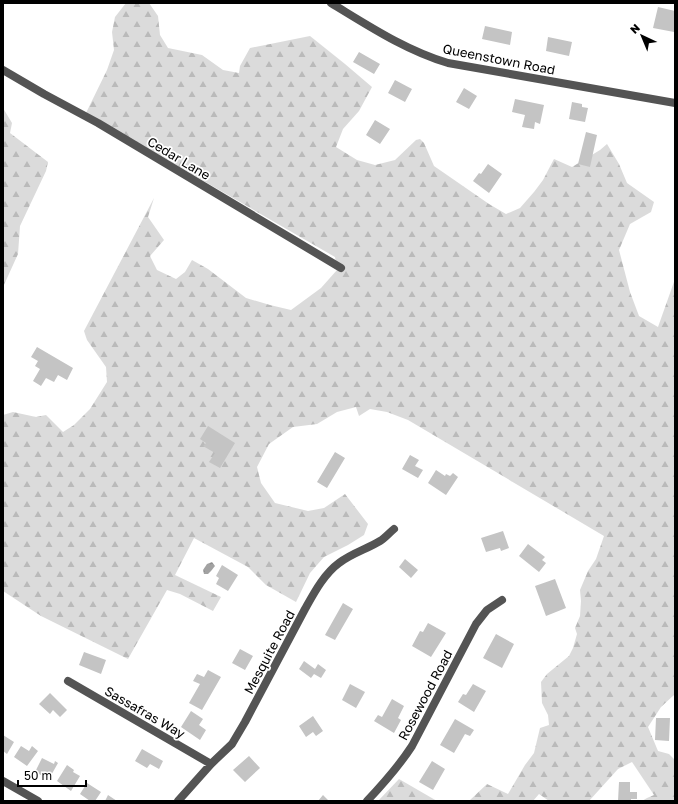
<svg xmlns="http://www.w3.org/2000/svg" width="678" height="804" font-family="'Golos Text',sans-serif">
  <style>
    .forest { fill: url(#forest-firs) }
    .water { fill: url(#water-ripples) }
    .building { fill: #c4c4c4 }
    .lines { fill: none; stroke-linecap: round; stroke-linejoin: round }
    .minor { stroke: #545454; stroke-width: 8 }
    .labels { text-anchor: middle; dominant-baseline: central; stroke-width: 3.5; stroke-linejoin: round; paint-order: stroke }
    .street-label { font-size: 13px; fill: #000; stroke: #fff }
  </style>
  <defs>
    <pattern id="forest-firs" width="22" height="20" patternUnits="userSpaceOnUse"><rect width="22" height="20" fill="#dbdbdb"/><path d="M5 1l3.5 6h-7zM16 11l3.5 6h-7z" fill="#bababa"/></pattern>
    <pattern id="water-ripples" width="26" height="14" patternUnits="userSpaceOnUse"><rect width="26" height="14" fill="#a2a2a2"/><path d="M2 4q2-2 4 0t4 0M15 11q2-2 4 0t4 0" fill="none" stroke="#8a8a8a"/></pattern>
  </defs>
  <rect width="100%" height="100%" fill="#fff"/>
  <path class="forest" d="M 126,3 L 149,3 L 158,16 L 160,35 L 168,48 L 202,55 L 223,70 L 239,73 L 240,66 L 250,48 L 310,36 L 345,64 L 372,87 L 359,111 L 343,129 L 336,147 L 357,160 L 375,165 L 395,160 L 416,140 L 420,139 L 424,143 L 434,166 L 489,204 L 506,214 L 520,208 L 534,192 L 543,180 L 554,159 L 572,167 L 600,150 L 607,144 L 619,164 L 627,183 L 654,202 L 651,212 L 630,224 L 619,250 L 630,292 L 639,316 L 658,327 L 675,279 L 675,694 L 661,707 L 648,727 L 658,751 L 669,754 L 675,760 L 675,801 L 642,801 L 647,798 L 654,795 L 632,762 L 618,769 L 589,801 L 549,801 L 539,794 L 533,801 L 469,801 L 487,784 L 508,794 L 525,765 L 534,753 L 540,728 L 549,725 L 548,715 L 542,703 L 541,682 L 547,674 L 569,656 L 573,648 L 577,634 L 575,628 L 580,616 L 581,601 L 580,590 L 588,571 L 596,559 L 604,536 L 408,420 L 387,412 L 370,409 L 359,416 L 356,407 L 337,412 L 317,424 L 293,427 L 269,444 L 257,467 L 261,483 L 275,503 L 308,511 L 324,508 L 345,494 L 368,524 L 364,535 L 348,545 L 324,557 L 310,573 L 296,602 L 266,585 L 248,567 L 194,538 L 175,575 L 221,597 L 213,611 L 180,594 L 167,590 L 128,659 L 41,616 L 3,591 L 3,415 L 13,412 L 36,417 L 46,415 L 63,432 L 74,425 L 90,409 L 107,382 L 106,367 L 87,340 L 84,331 L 154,198 L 148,217 L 164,240 L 150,256 L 157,270 L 176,279 L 185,272 L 192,260 L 208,269 L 246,298 L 270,305 L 291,310 L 321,288 L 337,270 L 335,257 L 86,113 L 107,70 L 114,50 L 112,32 L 115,17 Z
    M 3,108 L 12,123 L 10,133 L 48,162 L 46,171 L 20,226 L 18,254 L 3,287 Z
    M 399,779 L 437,801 L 378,801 Z"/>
  <path class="water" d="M 212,562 L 215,566 L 211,571 L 208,574 L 204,574 L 203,570 L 207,564 Z"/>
  <path class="building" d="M 658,7 L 675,11 L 675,25 L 674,32 L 653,28 Z
    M 485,26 L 512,32 L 510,45 L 482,39 Z
    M 548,37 L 572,42 L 569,56 L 546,51 Z
    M 359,52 L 380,64 L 374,74 L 353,62 Z
    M 395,80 L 412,89 L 405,102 L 388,93 Z
    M 464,88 L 477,96 L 469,109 L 456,102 Z
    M 515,99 L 544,105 L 540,124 L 535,122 L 534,129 L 522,127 L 525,115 L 512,112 Z
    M 572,102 L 582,104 L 582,107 L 588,108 L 585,122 L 569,119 Z
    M 375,120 L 390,129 L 380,144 L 366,135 Z
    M 586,132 L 597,135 L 590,167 L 578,164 Z
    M 488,164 L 502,174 L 489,193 L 473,181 L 479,173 L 481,174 Z
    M 37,347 L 73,368 L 67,380 L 58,375 L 54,382 L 46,378 L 41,386 L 33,381 L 40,369 L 35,366 L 38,361 L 31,357 Z
    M 208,426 L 235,443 L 220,468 L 209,462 L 215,453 L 203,446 L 206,443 L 200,439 Z
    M 335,452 L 345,458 L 327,488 L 317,482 Z
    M 410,455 L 419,460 L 415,466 L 423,470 L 418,478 L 402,469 Z
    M 436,470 L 445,476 L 446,474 L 450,476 L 453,473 L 458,477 L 446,495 L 428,483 Z
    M 503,531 L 509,548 L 501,551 L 500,548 L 486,552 L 481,538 Z
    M 528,544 L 545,557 L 542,560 L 546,563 L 539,572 L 519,556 Z
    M 405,559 L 418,570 L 411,578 L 399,567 Z
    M 222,565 L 238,575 L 228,591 L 216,584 L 219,578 L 216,576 Z
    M 555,579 L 566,608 L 546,616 L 535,586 Z
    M 343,603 L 353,609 L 335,640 L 325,635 Z
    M 428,623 L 446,633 L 431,657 L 412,646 L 420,631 L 423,632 Z
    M 496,634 L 514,644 L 502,668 L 483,658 Z
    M 240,649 L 253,656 L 245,670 L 232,663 Z
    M 84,652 L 106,660 L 101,674 L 79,665 Z
    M 304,661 L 315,669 L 318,664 L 326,670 L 321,678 L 314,674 L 311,678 L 299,669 Z
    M 208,670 L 221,677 L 202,710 L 189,703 L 200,684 L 193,681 L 197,674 L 204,677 Z
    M 350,684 L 365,692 L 356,708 L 342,700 Z
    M 473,684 L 486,691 L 474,712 L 458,702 L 463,694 L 466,695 Z
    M 50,693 L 67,710 L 60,717 L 53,710 L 50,714 L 39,704 Z
    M 392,699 L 404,706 L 398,718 L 401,720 L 394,733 L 374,721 L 378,715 L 382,717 Z
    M 191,711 L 203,719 L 199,725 L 206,730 L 200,740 L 181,727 Z
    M 313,716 L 323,731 L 316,736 L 313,732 L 306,737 L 299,726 Z
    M 656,718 L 670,718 L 669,741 L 655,740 Z
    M 455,719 L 474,730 L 470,736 L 465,734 L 454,753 L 440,745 Z
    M 3,735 L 14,742 L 7,754 L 3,751 Z
    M 21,746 L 29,751 L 32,746 L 38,751 L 27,766 L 14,757 Z
    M 142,749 L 163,761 L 159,769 L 150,764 L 147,768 L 135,761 Z
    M 249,756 L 260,768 L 245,782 L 233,770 Z
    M 42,758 L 54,764 L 55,761 L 58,763 L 49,779 L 35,772 Z
    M 432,761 L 445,769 L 433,790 L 419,782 Z
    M 67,765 L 74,770 L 73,772 L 80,776 L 71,791 L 57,781 Z
    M 619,782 L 630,782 L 630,792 L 637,792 L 637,799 L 631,799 L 631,801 L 618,801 Z
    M 87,783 L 101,792 L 95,801 L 90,801 L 80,794 Z
    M 108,795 L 117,801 L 105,801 Z
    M 323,795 L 329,801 L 318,801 Z"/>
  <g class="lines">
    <path class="minor" d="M 331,3 C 369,26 405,50 448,63 L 675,103
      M 3,70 L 44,94 L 98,123 L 341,268
      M 68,681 L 211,764
      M 3,781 L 38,801
      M 178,801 L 211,764 L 232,744 L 245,722 L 305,609 C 314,593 324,574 339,563 C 352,553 367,549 380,541 C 385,538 389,533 394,529
      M 367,801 C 384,783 399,766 412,746 L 476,624 L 487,610 L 502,600"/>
  </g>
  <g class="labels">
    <g class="street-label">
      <text transform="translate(499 59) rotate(11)">Queenstown Road</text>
      <text transform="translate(179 158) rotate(31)">Cedar Lane</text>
      <text transform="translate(269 652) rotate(-62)">Mesquite Road</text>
      <text transform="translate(425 695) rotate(-62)">Rosewood Road</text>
      <text transform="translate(145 712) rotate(30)">Sassafras Way</text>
    </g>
  </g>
  <rect width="678" height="804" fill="none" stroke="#000000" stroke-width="8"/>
  <g transform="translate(642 36) rotate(316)" stroke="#ffffff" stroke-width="3" paint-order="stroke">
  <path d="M0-3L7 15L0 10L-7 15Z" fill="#000000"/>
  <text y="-6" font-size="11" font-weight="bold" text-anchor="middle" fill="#000000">N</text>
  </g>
  <path d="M18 780v6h68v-6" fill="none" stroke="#000000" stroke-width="2"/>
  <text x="24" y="780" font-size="12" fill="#000000" stroke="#ffffff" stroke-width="3" paint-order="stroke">50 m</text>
</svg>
